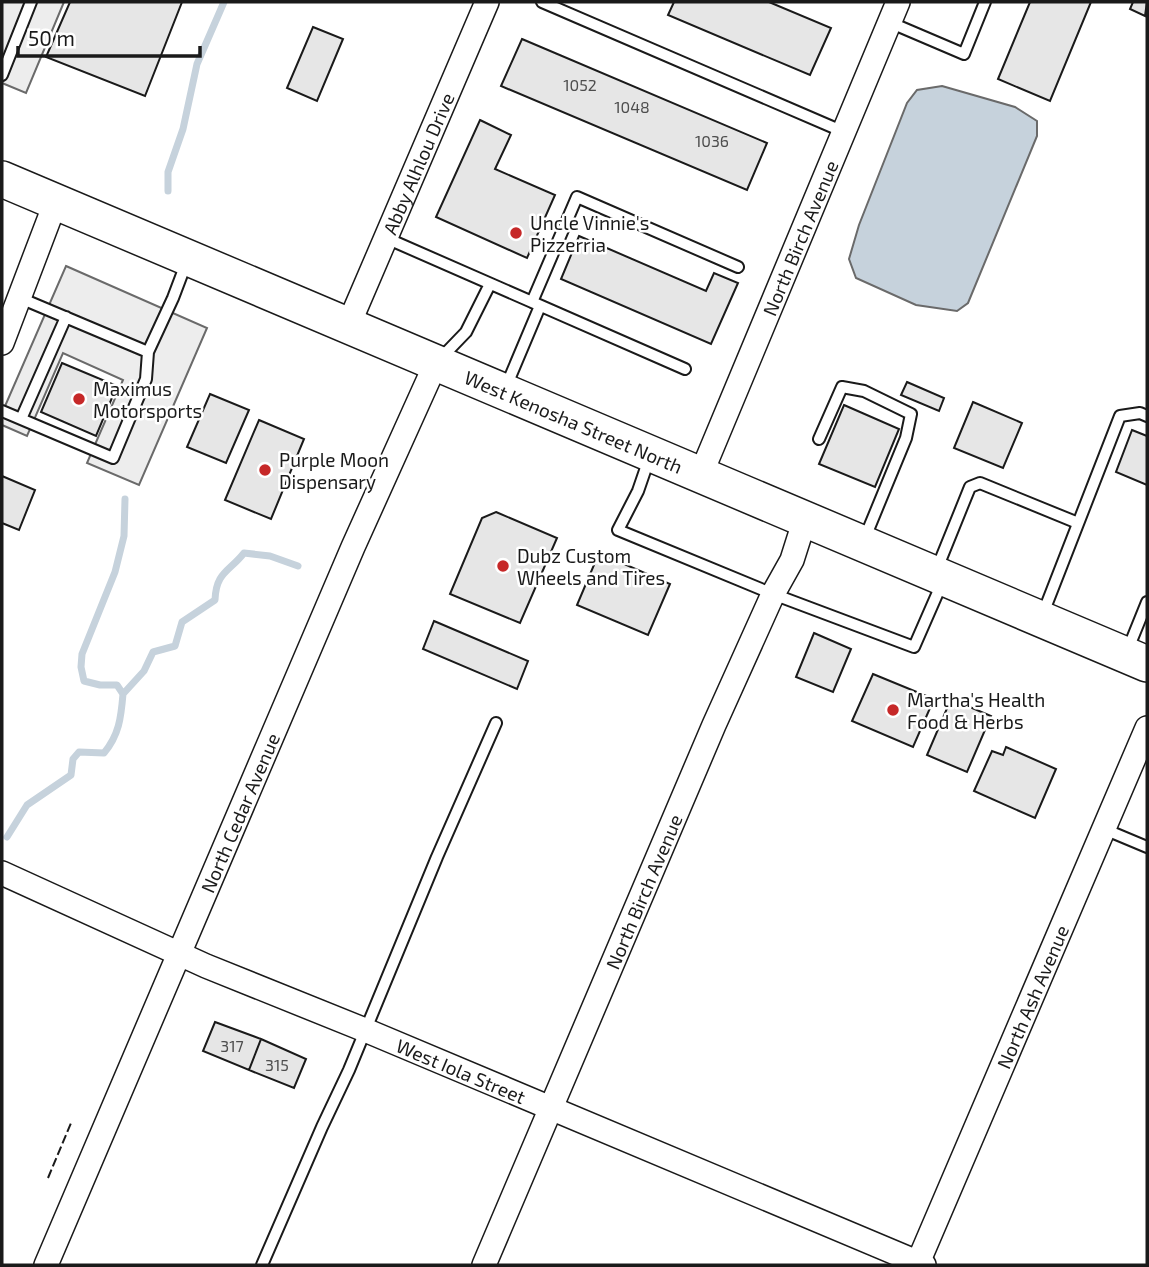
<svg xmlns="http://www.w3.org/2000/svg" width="1149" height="1267" font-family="'Exo 2',sans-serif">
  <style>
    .parking { fill: #ededed; stroke: #6a6a6a; stroke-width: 2 }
    .water { fill: #c6d2dc; stroke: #6a6a6a; stroke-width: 2 }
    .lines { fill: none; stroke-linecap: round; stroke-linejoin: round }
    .stream { stroke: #c6d2dc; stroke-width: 7 }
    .building { fill: #e6e6e6; stroke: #1a1a1a; stroke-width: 2 }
    .lane-casing { stroke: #1a1a1a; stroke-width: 14 }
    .street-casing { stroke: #1a1a1a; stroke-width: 26 }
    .primary-casing { stroke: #1a1a1a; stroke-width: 38 }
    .lane { stroke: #fff; stroke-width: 10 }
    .street { stroke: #fff; stroke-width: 23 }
    .primary { stroke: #fff; stroke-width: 35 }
    .fence { stroke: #1a1a1a; stroke-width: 2; stroke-dasharray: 9 3.5; stroke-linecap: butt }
    .poi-dot { fill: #c62828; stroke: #fff; stroke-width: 2.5 }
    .labels { text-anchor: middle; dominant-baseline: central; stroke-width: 5; stroke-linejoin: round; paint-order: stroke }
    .number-label { font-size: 16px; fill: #4d4d4d }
    .street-label { font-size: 19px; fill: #1a1a1a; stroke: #fff }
    .poi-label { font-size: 19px; fill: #1a1a1a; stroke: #fff; text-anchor: start }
  </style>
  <rect width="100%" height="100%" fill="#fff"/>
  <path class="parking" d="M 2,2 L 64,2 L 26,93 L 2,83 Z
    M 66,266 L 207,328 L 139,485 L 87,463 L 123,380 L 63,353 L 27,436 L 2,425 L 2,413 Z"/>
  <path class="water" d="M 942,86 L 1015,107 L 1037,121 L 1037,136 L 968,303 L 957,311 L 916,305 L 856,278 L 849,259 L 859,225 L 907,103 L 917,90 Z"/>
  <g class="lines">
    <path class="stream" d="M 168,191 L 168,172 L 183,129 L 197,64 L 224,2
      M 123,694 L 144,671 L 153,652 L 175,646 L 182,622 L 215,600 C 216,572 229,572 244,553 L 270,556 L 298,566
      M 7,837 L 27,805 L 71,775 L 73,759 L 79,752 L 104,753 C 119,735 121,718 123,694 L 117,685 L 100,685 L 84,681 L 81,667 L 82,654 L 115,572 L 124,536 L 125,499"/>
  </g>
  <path class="building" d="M 70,2 L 182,2 L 145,96 L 46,57 Z
    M 674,2 L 769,2 L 831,28 L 810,75 L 668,15 Z
    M 1030,2 L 1091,2 L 1050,101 L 998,79 Z
    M 1133,2 L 1147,2 L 1145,16 L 1130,9 Z
    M 313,27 L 343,39 L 317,101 L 287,88 Z
    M 522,39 L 767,143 L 747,190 L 501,86 Z
    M 480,120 L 511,135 L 495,169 L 555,195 L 527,258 L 436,217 Z
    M 579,236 L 706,291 L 714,273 L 738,283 L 711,344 L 561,279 Z
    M 62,363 L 117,386 L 96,436 L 41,412 Z
    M 907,382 L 944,398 L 939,411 L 901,395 Z
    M 210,394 L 249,410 L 226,463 L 187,447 Z
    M 973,402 L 1022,423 L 1003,468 L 954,448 Z
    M 844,405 L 899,429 L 875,487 L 819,464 Z
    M 259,420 L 304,439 L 271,519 L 225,500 Z
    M 1132,430 L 1147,436 L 1147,485 L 1116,472 Z
    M 2,476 L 35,490 L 19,530 L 2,523 Z
    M 496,512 L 557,538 L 520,623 L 450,594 L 482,518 Z
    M 599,553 L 670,584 L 648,635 L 577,605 Z
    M 434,621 L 528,661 L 517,689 L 423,649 Z
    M 814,633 L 851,649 L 833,692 L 796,677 Z
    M 873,674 L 934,699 L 913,747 L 852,721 Z
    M 951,699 L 991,716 L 967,772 L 927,755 Z
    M 1006,747 L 1056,769 L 1035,818 L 974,791 L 992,751 L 1003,755 Z
    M 215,1022 L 261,1039 L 249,1070 L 203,1051 Z
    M 261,1039 L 306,1059 L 294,1088 L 249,1070 Z"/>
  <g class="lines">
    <defs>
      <path id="lane" d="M 542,2 L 844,132
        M 889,22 L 964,54 L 985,2
        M 2,75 L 31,2
        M 386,238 L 685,369
        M 20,298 L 148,352
        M 532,302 L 577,197 L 738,267
        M 440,359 L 466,332 L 490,284
        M 505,389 L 540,306
        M 2,411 L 113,458 L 146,379 L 148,352 L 173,298 L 187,261
        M 21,419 L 66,317
        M 819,439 L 842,387 L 864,391 L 911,414 L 906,438 L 864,540
        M 649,459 L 638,491 L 618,530 L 773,594 L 914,647 L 942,583
        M 936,571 L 970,487 L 980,483 L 1078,523
        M 1042,616 L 1120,416 L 1140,413 L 1147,416
        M 1128,649 L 1147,602
        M 1104,829 L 1147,847
        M 262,1265 L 322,1127 L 349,1070 L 437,857 L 496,723"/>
      <g id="street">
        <path id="s1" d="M 348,326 L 487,2"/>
        <path d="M 2,343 L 56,201"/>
        <path id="s2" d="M 701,474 L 898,2"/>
        <path id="s3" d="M 2,873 L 206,966 L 365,1030 L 924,1265"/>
        <path id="s4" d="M 46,1265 L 353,547 L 436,363"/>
        <path id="s5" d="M 484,1265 L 714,725 L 773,594 L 792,560 L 805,519"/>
        <path id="s6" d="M 917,1265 L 1147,728"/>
      </g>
      <g id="primary">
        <path id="s7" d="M 2,179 L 1147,664"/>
      </g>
    </defs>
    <use href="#lane" class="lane-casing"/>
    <use href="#street" class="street-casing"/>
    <use href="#primary" class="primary-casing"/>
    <use href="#lane" class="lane"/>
    <use href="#street" class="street"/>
    <use href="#primary" class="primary"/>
    <path class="fence" d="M 48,1178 L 71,1123"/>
  </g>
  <g class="poi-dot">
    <circle cx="516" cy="233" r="7"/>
    <circle cx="79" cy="399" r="7"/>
    <circle cx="265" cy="470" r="7"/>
    <circle cx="503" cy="566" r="7"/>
    <circle cx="893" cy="710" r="7"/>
  </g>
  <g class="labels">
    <g class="number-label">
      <text x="580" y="84">1052</text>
      <text x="632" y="106">1048</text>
      <text x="712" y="140">1036</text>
      <text x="232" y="1045">317</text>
      <text x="277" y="1064">315</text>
    </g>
    <g class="street-label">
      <text stroke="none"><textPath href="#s1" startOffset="177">Abby Alhlou Drive</textPath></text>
      <text stroke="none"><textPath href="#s2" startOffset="256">North Birch Avenue</textPath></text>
      <text stroke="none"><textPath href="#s7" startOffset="621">West Kenosha Street North</textPath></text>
      <text stroke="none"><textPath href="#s4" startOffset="492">North Cedar Avenue</textPath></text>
      <text stroke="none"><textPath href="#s5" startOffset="406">North Birch Avenue</textPath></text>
      <text stroke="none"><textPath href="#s6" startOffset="292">North Ash Avenue</textPath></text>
      <text stroke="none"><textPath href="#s3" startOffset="500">West Iola Street</textPath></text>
    </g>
    <g class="poi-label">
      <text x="530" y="222">Uncle Vinnie's<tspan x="530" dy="22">Pizzerria</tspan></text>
      <text x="93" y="388">Maximus<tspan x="93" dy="22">Motorsports</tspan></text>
      <text x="279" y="459">Purple Moon<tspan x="279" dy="22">Dispensary</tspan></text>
      <text x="517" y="555">Dubz Custom<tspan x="517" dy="22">Wheels and Tires</tspan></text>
      <text x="907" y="699">Martha's Health<tspan x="907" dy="22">Food &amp; Herbs</tspan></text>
    </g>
  </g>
  <rect width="1149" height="1267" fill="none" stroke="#1a1a1a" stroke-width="7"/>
  <path d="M18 46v10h182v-10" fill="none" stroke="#1a1a1a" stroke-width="3.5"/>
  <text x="28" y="46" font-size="21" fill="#1a1a1a" stroke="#ffffff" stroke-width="5" paint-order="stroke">50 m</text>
</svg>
